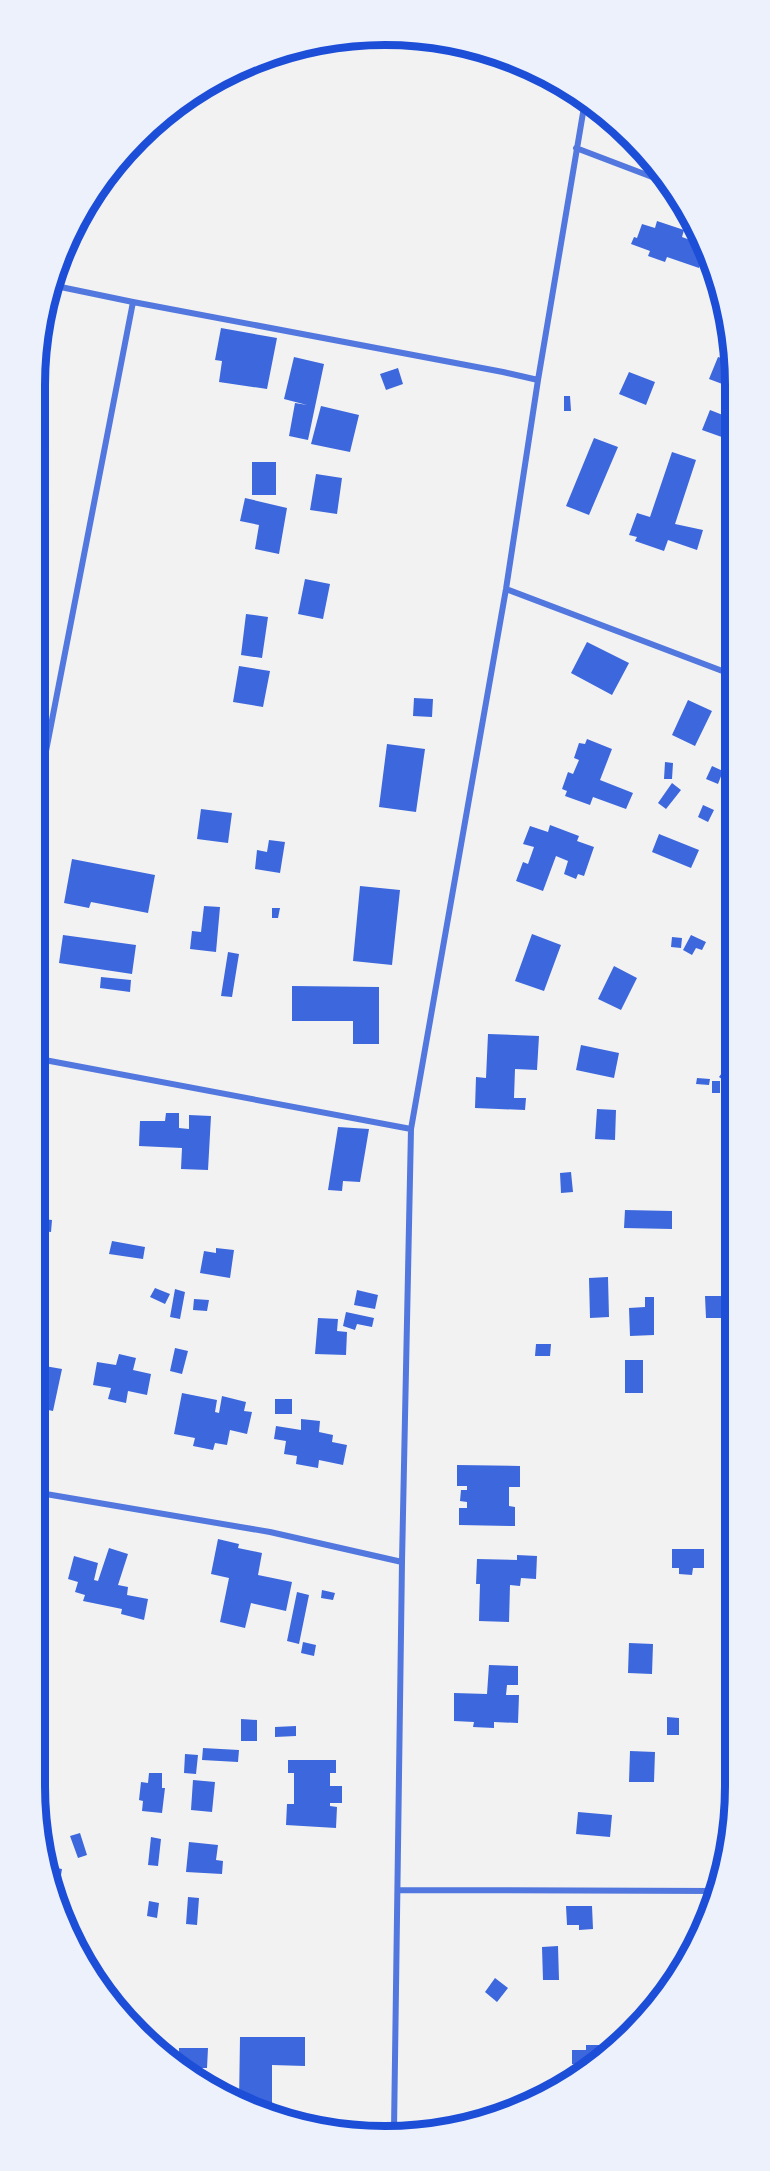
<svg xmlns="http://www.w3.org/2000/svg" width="770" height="2171" font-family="Quicksand,sans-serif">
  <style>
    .building { fill: #3d67dc }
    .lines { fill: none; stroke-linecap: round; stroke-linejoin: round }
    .minor { stroke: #5277de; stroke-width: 6 }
    .rim { fill: none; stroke: #1d4ed8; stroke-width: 8 }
  </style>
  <rect width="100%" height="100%" fill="#f2f2f2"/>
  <path class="building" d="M 657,221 L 684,230 L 682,237 L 704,245 L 706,250 L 699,268 L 667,257 L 665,262 L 648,256 L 650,251 L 631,244 L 634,237 L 637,238 L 642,224 L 655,228 Z
    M 221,328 L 277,338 L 267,389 L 219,382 L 222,361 L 215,360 Z
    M 294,357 L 324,364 L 308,440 L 289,436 L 295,403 L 307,405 L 284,399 Z
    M 718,357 L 733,362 L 733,388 L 709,379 Z
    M 398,368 L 403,384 L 386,390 L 380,374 Z
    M 629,372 L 655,382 L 646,405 L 619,394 Z
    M 564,396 L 570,396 L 571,411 L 564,411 Z
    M 321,406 L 359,415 L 350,452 L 311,444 Z
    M 710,410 L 733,419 L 733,441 L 702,430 Z
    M 594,438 L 618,447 L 589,515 L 566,506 Z
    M 672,452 L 696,460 L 675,524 L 703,530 L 697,550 L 668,540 L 664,551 L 635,541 L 637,537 L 629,535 L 637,513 L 650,517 Z
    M 252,462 L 276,462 L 276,495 L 252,495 Z
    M 316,474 L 342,478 L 337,514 L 310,510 Z
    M 245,498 L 287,508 L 279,554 L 255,549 L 259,525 L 240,521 Z
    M 305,579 L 330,584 L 323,619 L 298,614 Z
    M 246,614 L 268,617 L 262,658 L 241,655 Z
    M 587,642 L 629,663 L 612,695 L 571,673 Z
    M 239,666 L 270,671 L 263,707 L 233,702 Z
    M 414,698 L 433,699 L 432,717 L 413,716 Z
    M 688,700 L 712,711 L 695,746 L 672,735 Z
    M 587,739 L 612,749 L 600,780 L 633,793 L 626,809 L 593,797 L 590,805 L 565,796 L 567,791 L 562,789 L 568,772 L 573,774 L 579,760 L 574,758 L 579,743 L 585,744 Z
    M 387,744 L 425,749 L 416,812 L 379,807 Z
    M 665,762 L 673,763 L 672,779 L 664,779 Z
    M 712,766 L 723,771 L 718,784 L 706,779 Z
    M 672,783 L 681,790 L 666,809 L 658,803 Z
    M 703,805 L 714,810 L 708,822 L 698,817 Z
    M 201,809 L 232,813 L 228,843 L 197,839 Z
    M 550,825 L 579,836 L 577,841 L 594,847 L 584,876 L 578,874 L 576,879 L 564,874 L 568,861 L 556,856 L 543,891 L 516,881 L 523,862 L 528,864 L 534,847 L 523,844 L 530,826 L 548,832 Z
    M 659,834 L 699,850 L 691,868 L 652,852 Z
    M 269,840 L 285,842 L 280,873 L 255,869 L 257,850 L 267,852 Z
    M 72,859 L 155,875 L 148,913 L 91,902 L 89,908 L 64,903 Z
    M 360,886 L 400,890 L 392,965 L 353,961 Z
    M 204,906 L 220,907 L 216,952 L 190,949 L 192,931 L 201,932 Z
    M 272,908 L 280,908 L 278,918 L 272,918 Z
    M 532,934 L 561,945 L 544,991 L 515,981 Z
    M 63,935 L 136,945 L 132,974 L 59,963 Z
    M 691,935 L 706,942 L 702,950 L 696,948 L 692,955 L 683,950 Z
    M 672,937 L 682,938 L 681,948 L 671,947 Z
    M 228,952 L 239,954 L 232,997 L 221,996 Z
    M 614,966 L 637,978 L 621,1010 L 598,999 Z
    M 101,977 L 131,980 L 130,992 L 100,988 Z
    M 292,986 L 379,987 L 379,1044 L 353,1044 L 353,1021 L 292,1021 Z
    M 488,1034 L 539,1036 L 537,1070 L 515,1069 L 514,1098 L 526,1098 L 525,1110 L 475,1108 L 476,1077 L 486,1078 Z
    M 581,1045 L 619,1053 L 614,1078 L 576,1070 Z
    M 732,1059 L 734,1077 L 729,1084 L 719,1077 Z
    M 697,1078 L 710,1079 L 709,1085 L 696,1084 Z
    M 712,1081 L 720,1081 L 720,1093 L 712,1093 Z
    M 597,1109 L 616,1110 L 615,1140 L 595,1139 Z
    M 166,1113 L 179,1113 L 179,1128 L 189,1129 L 189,1115 L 211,1116 L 208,1170 L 181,1169 L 182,1148 L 139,1146 L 140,1121 L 165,1121 Z
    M 338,1127 L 369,1129 L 360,1182 L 343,1181 L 342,1191 L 328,1190 Z
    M 571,1172 L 573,1192 L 561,1193 L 560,1173 Z
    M 725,1175 L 734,1175 L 734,1239 L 724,1239 Z
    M 625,1210 L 672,1211 L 672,1229 L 624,1228 Z
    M 34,1218 L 52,1220 L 51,1232 L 34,1230 Z
    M 112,1241 L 145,1247 L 143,1259 L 109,1254 Z
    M 216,1248 L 234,1250 L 230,1278 L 200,1273 L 204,1251 L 216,1253 Z
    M 608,1277 L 609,1317 L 590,1318 L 589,1278 Z
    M 734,1277 L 735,1318 L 706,1318 L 705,1296 L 730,1296 L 729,1278 Z
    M 155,1288 L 170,1294 L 165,1304 L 150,1297 Z
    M 175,1289 L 185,1292 L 180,1319 L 170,1317 Z
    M 357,1290 L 378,1295 L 375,1309 L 354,1305 Z
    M 645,1297 L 654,1297 L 654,1335 L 630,1336 L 629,1308 L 645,1307 Z
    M 194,1299 L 209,1300 L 207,1311 L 193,1310 Z
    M 346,1312 L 374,1318 L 372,1327 L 357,1324 L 355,1330 L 343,1326 Z
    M 318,1318 L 338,1319 L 337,1331 L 347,1332 L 346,1355 L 315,1354 Z
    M 34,1330 L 43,1332 L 39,1354 L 42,1355 L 39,1365 L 62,1369 L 53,1411 L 34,1407 Z
    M 536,1344 L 551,1344 L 550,1356 L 535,1356 Z
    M 175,1348 L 188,1351 L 182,1374 L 170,1371 Z
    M 119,1354 L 136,1358 L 133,1370 L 151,1374 L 147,1395 L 128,1391 L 126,1403 L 108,1399 L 111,1388 L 93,1385 L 97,1362 L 116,1365 Z
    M 625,1360 L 643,1360 L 643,1393 L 625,1393 Z
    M 182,1393 L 217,1400 L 215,1412 L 219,1413 L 222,1396 L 246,1402 L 244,1411 L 252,1412 L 247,1434 L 230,1430 L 227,1445 L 215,1443 L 213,1450 L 193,1446 L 195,1438 L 174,1434 Z
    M 275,1399 L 292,1399 L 292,1414 L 275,1414 Z
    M 301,1419 L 320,1421 L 319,1432 L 333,1435 L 332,1442 L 347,1445 L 343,1465 L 319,1460 L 318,1468 L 296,1464 L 297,1456 L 284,1454 L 286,1441 L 274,1439 L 276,1426 L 301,1430 Z
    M 457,1465 L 520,1466 L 520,1487 L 509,1487 L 509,1506 L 515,1507 L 515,1526 L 459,1525 L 459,1508 L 467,1508 L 467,1502 L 460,1501 L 461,1490 L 467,1490 L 467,1486 L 457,1486 Z
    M 218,1539 L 239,1544 L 238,1548 L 262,1553 L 258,1575 L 292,1582 L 286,1611 L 251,1603 L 245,1628 L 220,1622 L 229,1578 L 211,1574 Z
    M 109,1548 L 128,1554 L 118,1585 L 128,1587 L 127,1595 L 148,1599 L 144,1620 L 121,1614 L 122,1609 L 83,1601 L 85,1595 L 75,1592 L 78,1582 L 68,1579 L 74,1556 L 98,1563 L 94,1580 L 98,1581 Z
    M 672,1549 L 704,1549 L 704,1568 L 693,1568 L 692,1575 L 679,1574 L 679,1568 L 672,1568 Z
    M 517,1555 L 537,1556 L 536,1579 L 521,1578 L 520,1586 L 510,1585 L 509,1622 L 479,1621 L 480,1584 L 476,1584 L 477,1559 L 517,1560 Z
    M 322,1590 L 335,1593 L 333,1600 L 321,1598 Z
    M 297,1592 L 309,1595 L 299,1644 L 287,1641 Z
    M 303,1642 L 316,1645 L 314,1656 L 301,1653 Z
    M 629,1643 L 653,1644 L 652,1674 L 628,1673 Z
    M 489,1665 L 518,1666 L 518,1685 L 507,1685 L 506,1695 L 519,1695 L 518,1723 L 494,1722 L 494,1728 L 473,1727 L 474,1722 L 454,1721 L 454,1693 L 487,1694 Z
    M 667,1717 L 679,1718 L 679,1735 L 667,1735 Z
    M 241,1719 L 257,1720 L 257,1741 L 241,1741 Z
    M 296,1726 L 296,1736 L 275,1737 L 275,1727 Z
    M 203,1748 L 239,1750 L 238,1762 L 202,1760 Z
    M 630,1751 L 655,1752 L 654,1782 L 629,1782 Z
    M 185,1754 L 198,1755 L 196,1774 L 184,1773 Z
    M 288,1760 L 336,1760 L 336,1773 L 330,1773 L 330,1786 L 342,1786 L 342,1803 L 330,1803 L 330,1806 L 337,1807 L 336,1828 L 286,1825 L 287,1804 L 294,1804 L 294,1773 L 288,1773 Z
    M 149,1773 L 162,1773 L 162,1788 L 165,1788 L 162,1813 L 142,1811 L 143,1801 L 139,1800 L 141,1782 L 148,1783 Z
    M 193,1780 L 215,1782 L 212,1812 L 191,1810 Z
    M 578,1812 L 612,1815 L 610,1837 L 576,1834 Z
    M 80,1833 L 87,1855 L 78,1858 L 70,1836 Z
    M 151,1837 L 161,1839 L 158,1866 L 148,1865 Z
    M 189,1842 L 218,1845 L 216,1860 L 223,1861 L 222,1874 L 186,1872 Z
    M 51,1867 L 62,1869 L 59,1887 L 54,1886 Z
    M 188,1897 L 199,1898 L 197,1925 L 186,1924 Z
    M 149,1901 L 159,1903 L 157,1918 L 147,1916 Z
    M 566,1906 L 592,1906 L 593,1929 L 579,1930 L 579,1925 L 567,1925 Z
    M 558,1946 L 559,1980 L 543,1980 L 542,1947 Z
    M 495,1978 L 508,1988 L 497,2002 L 485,1992 Z
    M 240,2037 L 305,2037 L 305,2066 L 272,2065 L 272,2108 L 255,2108 L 239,2103 Z
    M 586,2045 L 613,2045 L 590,2067 L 586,2067 L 587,2064 L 572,2064 L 572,2050 L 586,2050 Z
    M 179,2048 L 208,2048 L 207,2068 L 187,2068 L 179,2061 Z"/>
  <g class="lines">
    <path class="minor" d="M 576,148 L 668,183
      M 51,285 L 133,302 L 503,372 L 538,380
      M 506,589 L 733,675
      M 34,813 L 133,302
      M 34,1058 L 411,1129
      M 34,1492 L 270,1532 L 402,1562
      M 398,1890 L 717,1891
      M 394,2130 L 402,1562 L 411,1129 L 506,589 L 538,380 L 585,101"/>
  </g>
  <path d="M0 0H770V2171H0ZM385 45H385A340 340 0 0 1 725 385V1786A340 340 0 0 1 385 2126H385A340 340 0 0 1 45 1786V385A340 340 0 0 1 385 45Z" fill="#edf1fc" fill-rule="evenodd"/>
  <path class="rim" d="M385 45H385A340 340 0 0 1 725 385V1786A340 340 0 0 1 385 2126H385A340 340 0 0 1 45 1786V385A340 340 0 0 1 385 45Z"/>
</svg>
